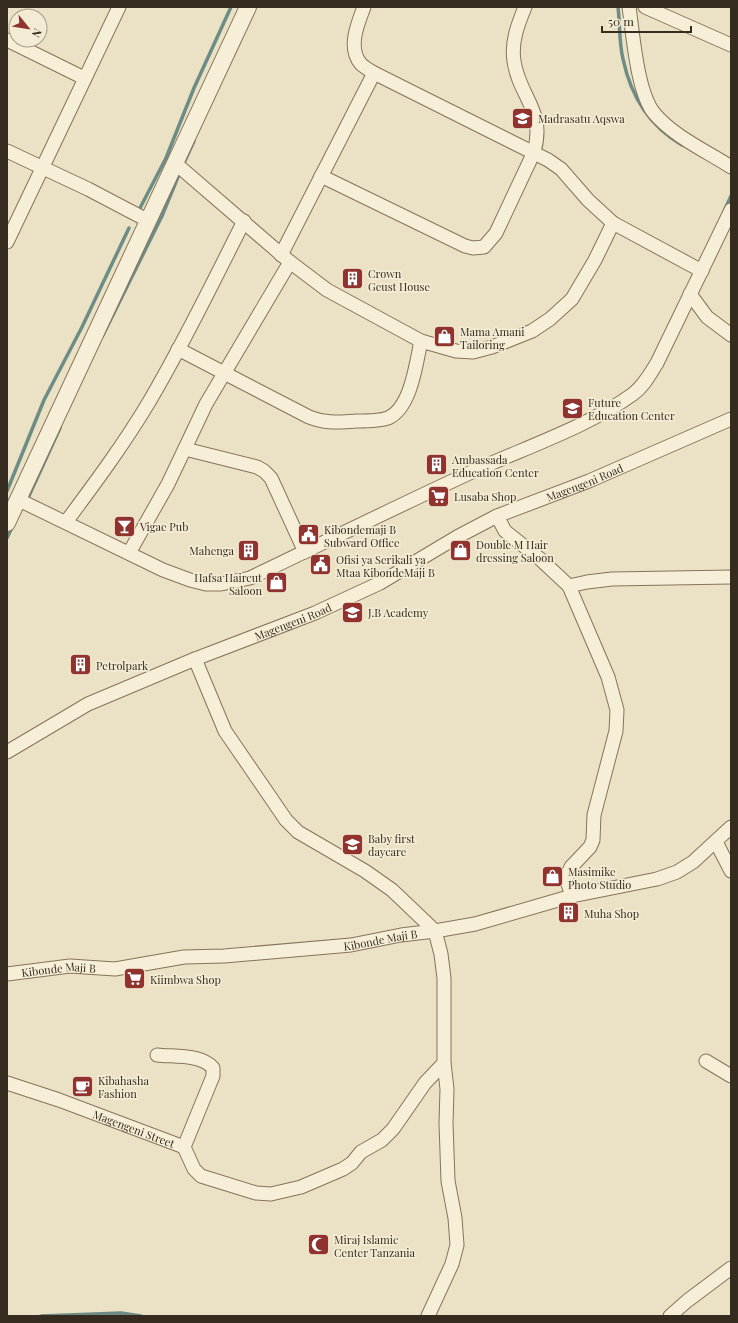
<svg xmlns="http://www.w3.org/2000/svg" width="738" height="1323" font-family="'Playfair Display',serif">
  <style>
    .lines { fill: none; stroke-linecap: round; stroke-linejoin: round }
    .stream { stroke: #6d8c86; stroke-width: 3.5 }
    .minor-casing { stroke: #85735c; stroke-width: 15 }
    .tertiary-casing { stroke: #85735c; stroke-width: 18 }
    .minor { stroke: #f7eed7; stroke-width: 13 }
    .tertiary { stroke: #f7eed7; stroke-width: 16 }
    .labels { text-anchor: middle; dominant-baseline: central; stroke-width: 3.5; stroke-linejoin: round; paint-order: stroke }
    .poi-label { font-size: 11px; fill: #362b1f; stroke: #f3ebd3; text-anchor: start }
    .street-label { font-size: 11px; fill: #362b1f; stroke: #f3ebd3 }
  </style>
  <rect width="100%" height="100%" fill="#ebe1c4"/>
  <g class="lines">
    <path class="stream" d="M 618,7 C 620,24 619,43 623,59 C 631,97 649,126 682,145
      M 183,165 L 194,141
      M 140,208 L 166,158 L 194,88 L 231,7
      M 725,209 L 731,196
      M 103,335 L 162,216 L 180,172
      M 7,491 L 44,400 L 82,327 L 129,228
      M 28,498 L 60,428
      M 7,538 L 12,527
      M 41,1316 L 121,1313 L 141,1316"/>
    <defs>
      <g id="minor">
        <path d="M 364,7 C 358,23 347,48 361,64 C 364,67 369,70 374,73 L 548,160 L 561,169 L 588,200 L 613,223 L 702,271"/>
        <path d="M 629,7 C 633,34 637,92 654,113 C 673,136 706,151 731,167"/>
        <path d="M 645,7 L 731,45"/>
        <path d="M 7,40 L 84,78"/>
        <path d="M 7,151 L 88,189 L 147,220"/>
        <path d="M 175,163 L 290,262 L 327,290 L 421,341 L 456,351 L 473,352 L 492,347 L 532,331 L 550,319 L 572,299 L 595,260 L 613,223"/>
        <path d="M 321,176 L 465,246 L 473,248 L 484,247 L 496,233 L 534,152 C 546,110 519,97 514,61 C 511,42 518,24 525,7"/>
        <path d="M 7,242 L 119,7"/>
        <path d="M 281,255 L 374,73"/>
        <path d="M 690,294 L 707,317 L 731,335"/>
        <path d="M 178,349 L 309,417 C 327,424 338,422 357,421 C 366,421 380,421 388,418 C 411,408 416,364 421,341"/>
        <path d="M 185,449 L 257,467 L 264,471 L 271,478 L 305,552"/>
        <path d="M 17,499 L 163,570 L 190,580 L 206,584 L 221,584 L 250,578 C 325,542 400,505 476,470 C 527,447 589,426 633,394 C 644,386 650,374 657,363 L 731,210"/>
        <path d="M 497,516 L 505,531 L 539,558 L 569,586 L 608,677 L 617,710 L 616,731 L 594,815 L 593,840 L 590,847 L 571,867 L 566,878 L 572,896"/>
        <path d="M 66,522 C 95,483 124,444 149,402 C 184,343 213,282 244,221"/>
        <path d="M 129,553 L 168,484 L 206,404 L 290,262"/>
        <path d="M 569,586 L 587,582 L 612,579 L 731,577"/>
        <path d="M 195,659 L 225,731 L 286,820 L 298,832 L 365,871 L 392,890 L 435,931 L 441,954 L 444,978 L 444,1063 L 447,1089 L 446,1123 L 448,1181 L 455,1218 L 457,1245 L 452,1264 L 428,1316"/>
        <path id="s1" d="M 7,752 L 88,704 L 195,659 L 315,613 L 380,583 L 457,537 L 497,516 L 589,481 L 731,419"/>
        <path d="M 716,842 L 731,871"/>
        <path id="s2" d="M 7,974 L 70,966 L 115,969 L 184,957 L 224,956 L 351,945 L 401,935 L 435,931 L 475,924 L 572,896 L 657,879 L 677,872 L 693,862 L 731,827"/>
        <path d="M 157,1055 C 175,1057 201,1054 213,1068 L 213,1076 L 184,1147"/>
        <path d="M 706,1061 L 731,1076"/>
        <path id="s3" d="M 7,1083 L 59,1100 L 184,1147"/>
        <path d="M 184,1147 L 194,1169 L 201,1176 L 256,1193 L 271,1194 L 301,1187 L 343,1169 L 352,1163 L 361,1152 L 382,1140 L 393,1129 L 425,1083 L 444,1063"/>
        <path d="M 670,1316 L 687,1301 L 731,1268"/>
      </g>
      <path id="tertiary" d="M 7,523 L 248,7"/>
    </defs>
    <use href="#minor" class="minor-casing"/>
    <use href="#tertiary" class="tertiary-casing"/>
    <use href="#minor" class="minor"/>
    <use href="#tertiary" class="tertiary"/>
  </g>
  <defs>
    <symbol id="school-square" viewBox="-11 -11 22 22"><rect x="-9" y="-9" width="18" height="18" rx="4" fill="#90332f" stroke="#f3ebd3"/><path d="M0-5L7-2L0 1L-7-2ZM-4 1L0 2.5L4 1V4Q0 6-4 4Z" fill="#fff"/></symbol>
    <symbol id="building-square" viewBox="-11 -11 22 22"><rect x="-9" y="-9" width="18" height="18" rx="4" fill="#90332f" stroke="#f3ebd3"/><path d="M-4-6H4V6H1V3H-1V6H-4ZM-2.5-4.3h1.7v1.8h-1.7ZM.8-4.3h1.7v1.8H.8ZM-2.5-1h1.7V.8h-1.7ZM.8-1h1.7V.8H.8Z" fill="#fff"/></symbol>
    <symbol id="shop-square" viewBox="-11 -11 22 22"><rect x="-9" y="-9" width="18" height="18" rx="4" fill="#90332f" stroke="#f3ebd3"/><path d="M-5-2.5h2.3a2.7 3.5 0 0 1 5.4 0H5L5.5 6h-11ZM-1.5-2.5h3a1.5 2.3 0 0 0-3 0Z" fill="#fff"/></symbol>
    <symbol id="supermarket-square" viewBox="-11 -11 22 22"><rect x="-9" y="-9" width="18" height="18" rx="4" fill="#90332f" stroke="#f3ebd3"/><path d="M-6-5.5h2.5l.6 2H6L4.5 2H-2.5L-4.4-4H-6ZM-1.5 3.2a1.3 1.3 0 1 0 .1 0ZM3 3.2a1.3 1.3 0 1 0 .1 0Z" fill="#fff"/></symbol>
    <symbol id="bar-square" viewBox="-11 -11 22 22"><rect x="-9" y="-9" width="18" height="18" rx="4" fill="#90332f" stroke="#f3ebd3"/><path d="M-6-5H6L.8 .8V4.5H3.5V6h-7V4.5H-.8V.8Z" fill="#fff"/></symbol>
    <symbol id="civic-square" viewBox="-11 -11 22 22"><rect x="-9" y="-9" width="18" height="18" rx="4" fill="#90332f" stroke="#f3ebd3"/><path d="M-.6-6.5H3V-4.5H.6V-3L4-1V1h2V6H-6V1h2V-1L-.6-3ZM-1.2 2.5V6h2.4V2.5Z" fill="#fff"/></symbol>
    <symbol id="cafe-square" viewBox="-11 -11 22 22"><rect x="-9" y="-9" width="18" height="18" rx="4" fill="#90332f" stroke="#f3ebd3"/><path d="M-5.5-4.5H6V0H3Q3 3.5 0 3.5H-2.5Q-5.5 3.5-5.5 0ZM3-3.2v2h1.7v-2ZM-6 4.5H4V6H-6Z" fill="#fff"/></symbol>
    <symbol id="mosque-square" viewBox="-11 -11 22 22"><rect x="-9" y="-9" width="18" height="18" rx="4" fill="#90332f" stroke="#f3ebd3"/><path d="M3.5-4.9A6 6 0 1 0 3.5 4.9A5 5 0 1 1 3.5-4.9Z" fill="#fff"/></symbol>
  </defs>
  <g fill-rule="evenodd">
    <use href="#school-square" x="510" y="106" width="25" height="25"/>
    <use href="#building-square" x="340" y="266" width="25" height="25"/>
    <use href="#shop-square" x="432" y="324" width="25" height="25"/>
    <use href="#school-square" x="560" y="396" width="25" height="25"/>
    <use href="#building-square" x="424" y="452" width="25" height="25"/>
    <use href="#supermarket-square" x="426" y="484" width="25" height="25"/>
    <use href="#bar-square" x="112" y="514" width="25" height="25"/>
    <use href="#civic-square" x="296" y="522" width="25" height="25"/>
    <use href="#building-square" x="236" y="538" width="25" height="25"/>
    <use href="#shop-square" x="448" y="538" width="25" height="25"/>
    <use href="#civic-square" x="308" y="552" width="25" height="25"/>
    <use href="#shop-square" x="264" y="570" width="25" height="25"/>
    <use href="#school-square" x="340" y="600" width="25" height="25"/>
    <use href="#building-square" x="68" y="652" width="25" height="25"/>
    <use href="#school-square" x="340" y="832" width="25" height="25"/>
    <use href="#shop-square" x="540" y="864" width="25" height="25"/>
    <use href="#building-square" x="556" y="900" width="25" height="25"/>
    <use href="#supermarket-square" x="122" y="966" width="25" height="25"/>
    <use href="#cafe-square" x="70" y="1074" width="25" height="25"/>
    <use href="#mosque-square" x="306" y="1232" width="25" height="25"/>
  </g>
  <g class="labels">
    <g class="poi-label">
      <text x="538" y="118">Madrasatu Aqswa</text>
      <text x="368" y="273">Crown<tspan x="368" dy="13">Geust House</tspan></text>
      <text x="460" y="331">Mama Amani<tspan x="460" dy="13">Tailoring</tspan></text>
      <text x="588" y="402">Future<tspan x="588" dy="13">Education Center</tspan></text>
      <text x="452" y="459">Ambassada<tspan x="452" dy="13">Education Center</tspan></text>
      <text x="454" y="496">Lusaba Shop</text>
      <text x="140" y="526">Vigae Pub</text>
      <text x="324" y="529">Kibondemaji B<tspan x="324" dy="13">Subward Office</tspan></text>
      <text x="476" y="544">Double M Hair<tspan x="476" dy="13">dressing Saloon</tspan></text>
      <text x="234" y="550" text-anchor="end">Mahenga</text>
      <text x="336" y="559">Ofisi ya Serikali ya<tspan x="336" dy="13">Mtaa KibondeMaji B</tspan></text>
      <text x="262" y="577" text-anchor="end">Hafsa Haircut<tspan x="262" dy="13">Saloon</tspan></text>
      <text x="368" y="612">J.B Academy</text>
      <text x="96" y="665">Petrolpark</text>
      <text x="368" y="838">Baby first<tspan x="368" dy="13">daycare</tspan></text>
      <text x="568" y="871">Masimike<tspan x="568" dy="13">Photo Studio</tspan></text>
      <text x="584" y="913">Muha Shop</text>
      <text x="150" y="979">Kiimbwa Shop</text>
      <text x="98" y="1080">Kibahasha<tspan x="98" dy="13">Fashion</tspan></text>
      <text x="334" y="1239">Miraj Islamic<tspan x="334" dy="13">Center Tanzania</tspan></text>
    </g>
    <g class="street-label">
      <text stroke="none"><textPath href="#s1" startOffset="639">Magengeni Road</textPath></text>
      <text stroke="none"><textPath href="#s1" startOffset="315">Magengeni Road</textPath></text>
      <text stroke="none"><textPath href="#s2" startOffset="376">Kibonde Maji B</textPath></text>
      <text stroke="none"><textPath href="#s2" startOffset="52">Kibonde Maji B</textPath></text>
      <text stroke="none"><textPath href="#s3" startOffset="135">Magengeni Street</textPath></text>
    </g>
  </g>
  <rect width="738" height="1323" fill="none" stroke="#362b1f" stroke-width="16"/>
  <g transform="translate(28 28) rotate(120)"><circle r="19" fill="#f3ebd3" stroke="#a79e8b"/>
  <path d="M0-3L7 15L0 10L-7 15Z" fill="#90332f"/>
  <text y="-6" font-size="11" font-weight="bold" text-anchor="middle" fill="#362b1f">N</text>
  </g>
  <path d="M602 26v6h89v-6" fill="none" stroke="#362b1f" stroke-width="2"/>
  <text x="608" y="26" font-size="12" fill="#362b1f" stroke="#f3ebd3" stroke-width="3" paint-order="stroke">50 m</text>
</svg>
